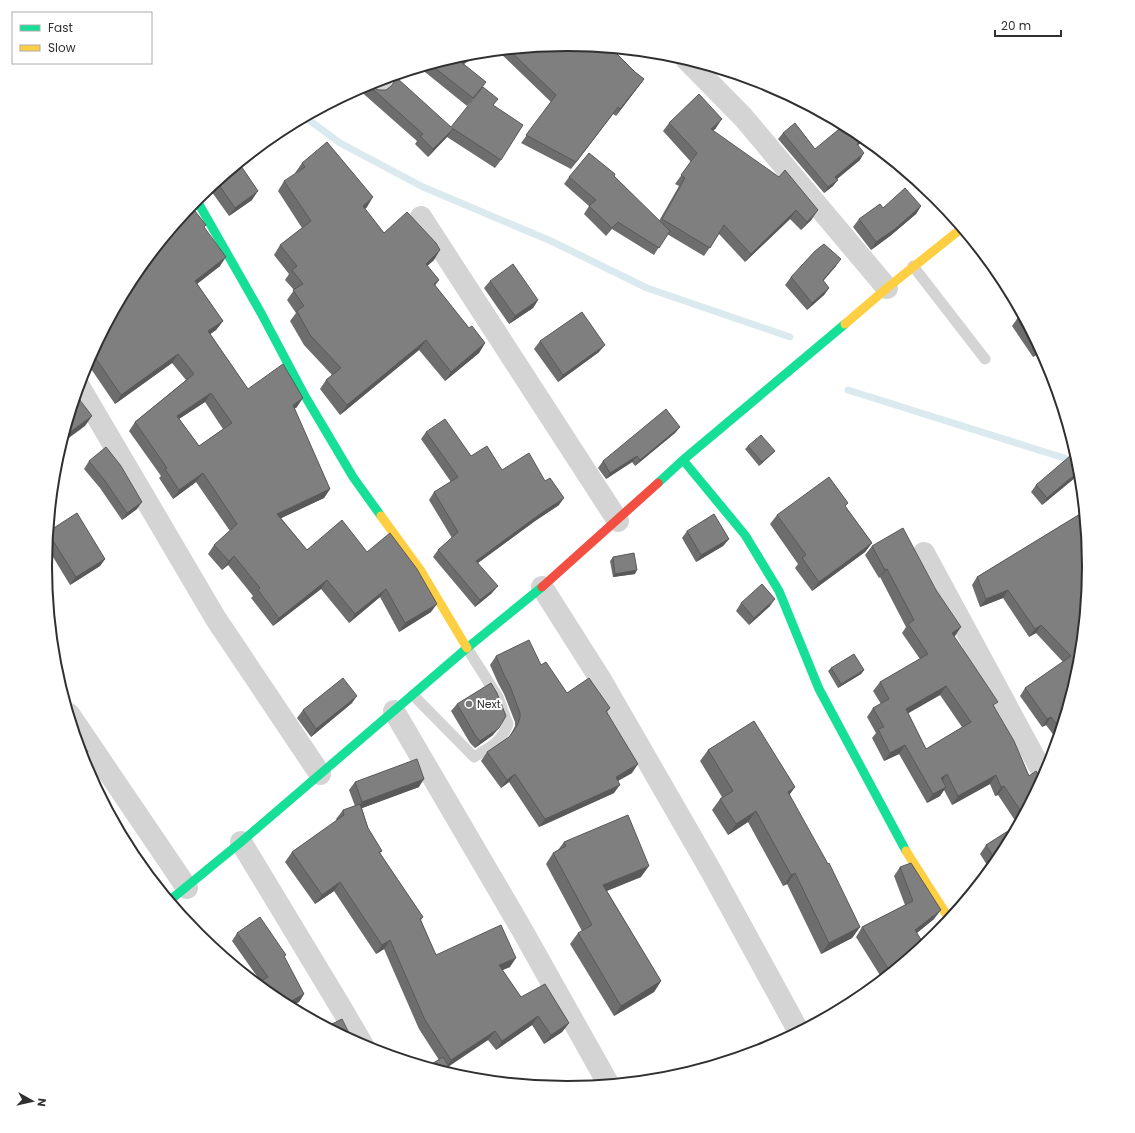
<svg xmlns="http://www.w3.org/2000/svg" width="1135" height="1133" font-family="Poppins,sans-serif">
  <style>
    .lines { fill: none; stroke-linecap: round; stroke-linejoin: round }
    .stream { stroke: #daeaef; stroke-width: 7 }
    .lane { stroke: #d4d4d4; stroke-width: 11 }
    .street { stroke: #d4d4d4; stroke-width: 22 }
    .fast { stroke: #16e098; stroke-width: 9 }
    .slow { stroke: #ffcf43; stroke-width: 9 }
    .jam { stroke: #f24e42; stroke-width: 9 }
    .wall { fill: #6d6d6d; fill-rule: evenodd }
    .shaded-wall { fill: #595959 }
    .building { fill: #7f7f7f; stroke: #595959; fill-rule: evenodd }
    .poi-dot { fill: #787878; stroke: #fff; stroke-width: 1.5 }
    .labels { text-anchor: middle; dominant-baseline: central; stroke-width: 4; stroke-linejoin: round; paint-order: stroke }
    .poi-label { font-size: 11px; fill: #303030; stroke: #fff; text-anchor: start }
    .rim { fill: none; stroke: #303030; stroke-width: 2 }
  </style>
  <rect width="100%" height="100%" fill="#fff"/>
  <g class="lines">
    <path class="stream" d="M 305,117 L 340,143 L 423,187 L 551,241 L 647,288 L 790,337
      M 848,390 L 1080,463"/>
    <path class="lane" d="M 913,266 L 985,359
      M 413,695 L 474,757 C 490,747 501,743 508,724 L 498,697 L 467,648"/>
    <path class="street" d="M 686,59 L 743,117 L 887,288
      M 376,86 L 381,80
      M 421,217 L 618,521
      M 79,386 L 216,619 L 320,774
      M 924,553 L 1045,777
      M 542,587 L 601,680 L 711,871 L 799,1032
      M 394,711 L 521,928 L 609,1085
      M 69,714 L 187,888
      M 241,842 L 340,1006 L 364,1047"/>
    <path class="fast" d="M 196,199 L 261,313 L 305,396 L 353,477 L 381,516
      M 683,460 L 745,535 L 779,591 L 819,689 L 906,851
      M 658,483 L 683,460 L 845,324
      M 169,901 L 241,842 L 467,648 L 542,587"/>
    <path class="slow" d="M 845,324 L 887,288 L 962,228
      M 381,516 L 421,571 L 467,648
      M 906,851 L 950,920"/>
    <path class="jam" d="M 542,587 L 658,483"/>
  </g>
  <path class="wall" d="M 568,44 L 635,72 L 644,79 L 616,116 L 613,114 L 571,169 L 521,143 L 551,102 L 498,51 Z
    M 477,53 L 474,57 L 464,64 L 481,89 L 467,106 L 420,68 L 466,54 Z
    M 368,84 L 374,88 L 451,127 L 493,105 L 501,160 L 495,168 L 447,137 L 428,157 L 415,144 L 417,141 L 358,89 Z
    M 669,123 L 716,128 L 713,131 L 812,219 L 801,230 L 790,219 L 745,262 L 719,234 L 704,256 L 667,234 L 654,255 L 612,229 L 606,236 L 584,214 L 589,206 L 564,184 L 569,177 L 614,176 L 659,221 L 679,186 L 675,184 L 691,162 L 663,131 Z
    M 783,133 L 815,149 L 864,140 L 858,145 L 860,160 L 837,179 L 833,186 L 824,193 L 778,139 Z
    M 239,163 L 252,200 L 229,216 L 209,188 Z
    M 302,163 L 367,207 L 365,209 L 384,233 L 434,260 L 427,266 L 439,280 L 435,286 L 469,328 L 485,343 L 479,353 L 445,381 L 419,350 L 340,415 L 320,389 L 326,380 L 332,375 L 304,345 L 290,321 L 296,313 L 287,300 L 294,290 L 285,280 L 289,274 L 274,255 L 280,245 L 302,228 L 278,191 L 284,181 L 296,174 L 295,173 Z
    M 921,206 L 916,214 L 890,236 L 871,250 L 853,227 L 859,219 L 883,208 Z
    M 204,227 L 220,266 L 197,284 L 223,321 L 216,330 L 210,334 L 248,389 L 297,407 L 294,409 L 330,489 L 324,498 L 281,518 L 307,550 L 367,552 L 431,612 L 399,632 L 380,597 L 349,623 L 321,589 L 273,626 L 251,598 L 253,596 L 228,565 L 222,570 L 208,554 L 214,545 L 230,531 L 196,482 L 173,499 L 159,478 L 161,476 L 129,431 L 135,422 L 186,380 L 172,363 L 115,404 L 87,363 L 133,276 ZM 205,402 L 223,429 L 199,446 L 179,419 Z
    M 836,266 L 823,281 L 829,288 L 824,295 L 807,310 L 785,285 L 791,277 Z
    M 490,281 L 538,300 L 533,308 L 509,324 L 484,288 Z
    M 1017,319 L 1042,351 L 1033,357 L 1012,326 Z
    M 540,341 L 599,352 L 558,382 L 534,349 Z
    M 680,427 L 675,433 L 635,466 L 632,462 L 606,479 L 598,468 L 603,461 Z
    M 426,432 L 471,456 L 502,470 L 559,505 L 535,521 L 478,563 L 492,593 L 475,607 L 433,557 L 438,550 L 452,538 L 429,500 L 434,492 L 451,482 L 421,439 Z
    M 748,446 L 775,451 L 772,454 L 759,466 L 745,449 Z
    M 89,461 L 137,509 L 122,520 L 100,488 L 84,469 Z
    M 1076,477 L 1042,505 L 1031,492 L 1036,485 Z
    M 846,507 L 872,543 L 865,552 L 812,591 L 795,568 L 798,564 L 770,524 L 777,515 Z
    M 1085,511 L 1080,669 L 1058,741 L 1046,725 L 1042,727 L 1020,696 L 1025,688 L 1063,662 L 1036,633 L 1029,637 L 1003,598 L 980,607 L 972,585 L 977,577 Z
    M 49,531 L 105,559 L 100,566 L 70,585 L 47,547 Z
    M 687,531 L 729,539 L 723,546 L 696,562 L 682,538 Z
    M 872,546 L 955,636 L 954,637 L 994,706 L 1029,776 L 1043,781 L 1002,857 L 991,871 L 980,854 L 986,845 L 1018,825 L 998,795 L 995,796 L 990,784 L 952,805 L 944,790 L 940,796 L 927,803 L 899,754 L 884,761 L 872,738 L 876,733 L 867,717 L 873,708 L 881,704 L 873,691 L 880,682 L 920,659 L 902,633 L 906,627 L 880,577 L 879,578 L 865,555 ZM 940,695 L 962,727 L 926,749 L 908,713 Z
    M 613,557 L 635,574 L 613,577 L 610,561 Z
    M 741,603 L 770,606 L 749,625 L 736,611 Z
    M 496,656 L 541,665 L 567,693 L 610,708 L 607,712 L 632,773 L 618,781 L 614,793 L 539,827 L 509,782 L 501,788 L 481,761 L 487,752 L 509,737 L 511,734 L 515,726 L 515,722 L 504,694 L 498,683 L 490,665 Z
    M 831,668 L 864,670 L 861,674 L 838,688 L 828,671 Z
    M 352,703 L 311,737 L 297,718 L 303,710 Z
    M 457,704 L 493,735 L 475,748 L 470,743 L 451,711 Z
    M 708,750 L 795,787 L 789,795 L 860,927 L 852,938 L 821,954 L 787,884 L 783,886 L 748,822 L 728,835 L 712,810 L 720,799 L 722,797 L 700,761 Z
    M 355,782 L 419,787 L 362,808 L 368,828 L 382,851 L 380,853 L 423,917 L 421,920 L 436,955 L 510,967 L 502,970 L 521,997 L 569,1023 L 562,1032 L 544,1044 L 532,1025 L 496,1050 L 488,1040 L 448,1066 L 439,1060 L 419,1029 L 384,949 L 376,954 L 334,891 L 315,904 L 285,862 L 292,852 L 337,821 L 336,819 L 343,810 L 355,806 L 349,790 Z
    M 564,842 L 641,877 L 607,891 L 661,981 L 654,992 L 614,1016 L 570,944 L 578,933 L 582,931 L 546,864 L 553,853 L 558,850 Z
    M 900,867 L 934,919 L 917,933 L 925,946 L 883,980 L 856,937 L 862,927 L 905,905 L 894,876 Z
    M 237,933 L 284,957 L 304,994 L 299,1002 L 288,1007 L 277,1001 L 261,982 L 232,941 Z"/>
  <path class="shaded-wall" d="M 474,53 L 477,53 L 474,57 L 456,69 L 461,62 Z
    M 644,79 L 639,86 L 616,116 L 620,109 Z
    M 486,82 L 481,89 L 467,106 L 473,98 Z
    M 618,107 L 613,114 L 571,169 L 576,162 Z
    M 722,119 L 716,128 L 705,138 L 711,129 Z
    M 453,129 L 447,137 L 428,157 L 433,149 Z
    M 864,137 L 865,138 L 864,140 L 852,150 L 857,144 Z
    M 864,153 L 860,160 L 831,184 L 835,177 Z
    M 838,180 L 833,186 L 824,193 L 828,187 Z
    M 258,191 L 252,200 L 229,216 L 235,208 Z
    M 373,197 L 367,207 L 356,216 L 363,206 Z
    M 921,206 L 916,214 L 890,236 L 871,250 L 876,242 Z
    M 796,210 L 790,219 L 745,262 L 751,254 Z
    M 818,210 L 812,219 L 801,230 L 807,222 Z
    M 440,250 L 434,260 L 419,273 L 426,264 Z
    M 226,257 L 220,266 L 189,290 L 195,281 Z
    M 841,259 L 836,266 L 817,288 L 823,280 Z
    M 829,288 L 824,295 L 807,310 L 812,303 Z
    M 538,300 L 533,308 L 509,324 L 515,316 Z
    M 223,321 L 216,330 L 202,340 L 208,331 Z
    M 426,340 L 419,350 L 340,415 L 347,405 Z
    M 485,343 L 479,353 L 445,381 L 451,372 Z
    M 605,345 L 599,352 L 558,382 L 563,375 Z
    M 1040,348 L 1042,351 L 1033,357 L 1038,350 Z
    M 178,354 L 172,363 L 115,404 L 121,395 Z
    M 211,393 L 205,402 L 171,424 L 177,416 Z
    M 303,398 L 297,407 L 286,414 L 293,405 Z
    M 92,416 L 85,426 L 62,443 L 63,437 Z
    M 680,427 L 675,433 L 635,466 L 640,460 Z
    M 775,451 L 772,454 L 759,466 L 762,462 Z
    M 637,456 L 632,462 L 606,479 L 610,473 Z
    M 1080,470 L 1076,477 L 1042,505 L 1047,498 Z
    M 203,473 L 196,482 L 173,499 L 179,490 Z
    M 330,489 L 324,498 L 271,523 L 277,514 Z
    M 564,498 L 559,505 L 535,521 L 471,568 L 476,561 L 540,514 Z
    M 142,502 L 137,509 L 122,520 L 127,513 Z
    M 729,539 L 723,546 L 696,562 L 701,555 Z
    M 872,543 L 865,552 L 812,591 L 819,582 Z
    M 234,556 L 228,565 L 222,570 L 229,561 Z
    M 105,559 L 100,566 L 70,585 L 76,577 Z
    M 887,569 L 880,577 L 879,578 L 885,570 Z
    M 637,570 L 635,574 L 613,577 L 615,574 Z
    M 327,580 L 321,589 L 273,626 L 279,618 Z
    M 498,586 L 492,593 L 475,607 L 480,600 Z
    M 386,589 L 380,597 L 349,623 L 355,614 Z
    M 1008,590 L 1003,598 L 980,607 L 986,599 Z
    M 775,599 L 770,606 L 749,625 L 754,618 Z
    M 437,604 L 431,612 L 399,632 L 405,623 Z
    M 1041,625 L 1036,633 L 1029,637 L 1035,629 Z
    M 961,627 L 955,636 L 945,642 L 952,633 Z
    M 864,670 L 861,674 L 838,688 L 841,684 Z
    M 946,686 L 940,695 L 900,718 L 906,709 Z
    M 357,696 L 352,703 L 311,737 L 316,729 Z
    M 1051,717 L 1046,725 L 1042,727 L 1047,719 Z
    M 499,728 L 493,735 L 475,748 L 480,741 Z
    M 905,745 L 899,754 L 884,761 L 890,753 Z
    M 88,752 L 83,759 L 82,756 Z
    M 638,764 L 632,773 L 610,785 L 616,777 Z
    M 515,774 L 509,782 L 501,788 L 507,780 Z
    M 947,774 L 941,783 L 941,778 Z
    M 996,775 L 990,784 L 952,805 L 958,796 Z
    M 424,779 L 419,787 L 357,810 L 362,802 Z
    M 620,785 L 614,793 L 539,827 L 545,819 Z
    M 1004,786 L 998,795 L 995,796 L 1001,787 Z
    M 795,787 L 787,798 L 788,792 Z
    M 946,787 L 940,796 L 927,803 L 933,794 Z
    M 756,811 L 748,822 L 728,835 L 736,824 Z
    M 649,866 L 641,877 L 596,895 L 603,885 Z
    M 795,873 L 787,884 L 783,886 L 791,875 Z
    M 340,882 L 334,891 L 315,904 L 322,895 Z
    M 941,910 L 934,919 L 909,939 L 915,930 Z
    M 860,927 L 852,938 L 821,954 L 829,943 Z
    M 390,940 L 384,949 L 376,954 L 382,945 Z
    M 516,958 L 510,967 L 493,974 L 499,965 Z
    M 661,981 L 654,992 L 614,1016 L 621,1006 Z
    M 304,994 L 299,1002 L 288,1007 L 284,1005 Z
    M 538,1016 L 532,1025 L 496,1050 L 502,1041 Z
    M 569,1023 L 562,1032 L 544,1044 L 551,1035 Z
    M 495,1031 L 488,1040 L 445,1069 L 451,1060 Z"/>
  <path class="building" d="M 568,44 L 611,48 L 635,72 L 644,79 L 620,109 L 618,107 L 576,162 L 526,135 L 556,95 L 509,50 Z
    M 474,53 L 461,62 L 486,82 L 473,98 L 431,65 L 466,54 Z
    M 397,78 L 451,127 L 483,87 L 498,99 L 493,105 L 523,125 L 501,160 L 452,128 L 453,129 L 433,149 L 420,136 L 423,134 L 367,84 L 371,83 L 374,88 L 379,90 L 386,90 L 391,86 Z
    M 699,94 L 722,119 L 711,129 L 779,177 L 785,170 L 818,210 L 807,222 L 796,210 L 751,254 L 724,225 L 710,248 L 662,219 L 685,178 L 681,175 L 697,153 L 669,123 Z
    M 795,123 L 815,149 L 844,125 L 858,132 L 864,137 L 857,144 L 864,153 L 835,177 L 838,180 L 828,187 L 783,133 Z
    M 327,142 L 373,197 L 363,206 L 384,233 L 407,212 L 436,243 L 440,250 L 426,264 L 439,280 L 434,284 L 469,328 L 472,326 L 485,343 L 451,372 L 426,340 L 347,405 L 326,380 L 341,368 L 310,335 L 297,311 L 304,306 L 293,290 L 303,284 L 292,270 L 297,266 L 280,245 L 311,221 L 284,181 L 305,167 L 302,163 Z
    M 589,153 L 615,174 L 614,176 L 670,231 L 659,248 L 618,222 L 612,228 L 589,206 L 596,200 L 569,177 Z
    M 239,163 L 258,191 L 235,208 L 217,182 Z
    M 905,188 L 921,206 L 895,229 L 876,242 L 859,219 L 880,204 L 883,208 Z
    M 191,206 L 206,225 L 204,227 L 226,257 L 195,281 L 223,321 L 208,331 L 248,389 L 283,364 L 303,398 L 293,405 L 330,489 L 277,514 L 307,550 L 342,520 L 367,552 L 390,533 L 417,569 L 437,604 L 405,623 L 386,589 L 355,614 L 327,580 L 279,618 L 258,590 L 260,588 L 234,556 L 229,561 L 214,545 L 237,524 L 203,473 L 179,490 L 165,469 L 167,468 L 135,422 L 194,374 L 178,354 L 121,395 L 92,353 L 118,305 L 123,301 L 121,298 L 133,276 ZM 211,393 L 232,423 L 199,446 L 177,416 Z
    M 824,244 L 841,259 L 823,280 L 829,288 L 812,303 L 791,277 L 815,251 Z
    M 513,264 L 538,300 L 515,316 L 490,281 Z
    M 582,312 L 605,345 L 563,375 L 540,341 Z
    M 1023,315 L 1040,348 L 1038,350 L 1017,319 Z
    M 76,395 L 92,416 L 63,437 Z
    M 666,409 L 680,427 L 640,460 L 637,456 L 610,473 L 603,461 Z
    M 445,419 L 471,456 L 487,446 L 502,470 L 529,453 L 545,481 L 550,478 L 564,498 L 540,514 L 476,561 L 498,586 L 480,600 L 438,550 L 458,532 L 434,492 L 458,477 L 426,432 Z
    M 761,435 L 775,451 L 762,462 L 748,446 Z
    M 106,447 L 121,466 L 142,502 L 127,513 L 105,481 L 89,461 Z
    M 1070,456 L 1080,469 L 1080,470 L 1047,498 L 1036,485 Z
    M 829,477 L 848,503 L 845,506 L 872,543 L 819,582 L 802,558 L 806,555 L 777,515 Z
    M 1085,511 L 1090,567 L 1080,669 L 1061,730 L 1051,717 L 1047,719 L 1025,688 L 1071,656 L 1041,625 L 1035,629 L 1008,590 L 986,599 L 977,577 Z
    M 77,513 L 105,559 L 76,577 L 48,533 L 49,531 Z
    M 714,514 L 729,539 L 701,555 L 687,531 Z
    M 903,528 L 936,590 L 961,627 L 952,633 L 998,702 L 993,705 L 1014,741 L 1029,776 L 1036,771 L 1043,781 L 1024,816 L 1004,786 L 1001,787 L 996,775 L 958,796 L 947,774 L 941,778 L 946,787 L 933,794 L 905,745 L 890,753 L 878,729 L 884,727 L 873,708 L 889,699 L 880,682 L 928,654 L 908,624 L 914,620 L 887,569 L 885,570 L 872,546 ZM 946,686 L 971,722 L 926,749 L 906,709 Z
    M 634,553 L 637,570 L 615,574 L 613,557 Z
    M 762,584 L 775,599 L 754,618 L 741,603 Z
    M 529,640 L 541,665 L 546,662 L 567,693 L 589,678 L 610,708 L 606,711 L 638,764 L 616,777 L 620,785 L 545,819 L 515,774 L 507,780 L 487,752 L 509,737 L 517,726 L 520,718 L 520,713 L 510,686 L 504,675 L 496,656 Z
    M 854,654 L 864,670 L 841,684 L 831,668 Z
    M 343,678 L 357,696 L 316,729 L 303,710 Z
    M 491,683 L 497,693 L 506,716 L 499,728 L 480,741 L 475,735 L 457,704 Z
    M 754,721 L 795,787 L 788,792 L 828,864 L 829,863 L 860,927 L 829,943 L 795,873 L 791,875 L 756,811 L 736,824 L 720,799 L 733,791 L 708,750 Z
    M 75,734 L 88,752 L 82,756 Z
    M 417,759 L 424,779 L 362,802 L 355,782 Z
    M 360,804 L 368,828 L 382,851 L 379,852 L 423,917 L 420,919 L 436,955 L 501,925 L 516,958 L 499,965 L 521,997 L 545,984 L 569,1023 L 551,1035 L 538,1016 L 502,1041 L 495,1031 L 451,1060 L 425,1020 L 390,940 L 382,945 L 340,882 L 322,895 L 292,852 L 344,815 L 343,810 Z
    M 628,815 L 649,866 L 603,885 L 661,981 L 621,1006 L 578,933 L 592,925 L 553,853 L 566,846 L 564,842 Z
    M 1019,824 L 1002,857 L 997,863 L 986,845 Z
    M 911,863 L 941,910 L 915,930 L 925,946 L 891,973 L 862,927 L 913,901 L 900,867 Z
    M 260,917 L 286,955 L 284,956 L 304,994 L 284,1005 L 277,1001 L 256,984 L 268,977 L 237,933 Z
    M 342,1019 L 353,1041 L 326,1027 Z
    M 443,1057 L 454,1075 L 427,1067 Z"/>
  <circle class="poi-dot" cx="469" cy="704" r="4"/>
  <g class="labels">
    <g class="poi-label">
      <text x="477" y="704">Next</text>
    </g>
  </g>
  <path d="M0 0H1135V1133H0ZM52 566a515 515 0 1 1 1030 0a515 515 0 1 1-1030 0Z" fill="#fff" fill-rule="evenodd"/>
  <path class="rim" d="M52 566a515 515 0 1 1 1030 0a515 515 0 1 1-1030 0Z"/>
  <rect x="12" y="12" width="140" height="52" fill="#ffffff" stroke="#acacac"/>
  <rect x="20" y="25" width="20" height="6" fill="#16e098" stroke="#acacac"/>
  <text x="48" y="32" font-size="12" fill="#303030">Fast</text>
  <rect x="20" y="45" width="20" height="6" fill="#ffcf43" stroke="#acacac"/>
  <text x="48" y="52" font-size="12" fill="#303030">Slow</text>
  <g transform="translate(32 1101) rotate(98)" stroke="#ffffff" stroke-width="3" paint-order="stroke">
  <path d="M0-3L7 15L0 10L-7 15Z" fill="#303030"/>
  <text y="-6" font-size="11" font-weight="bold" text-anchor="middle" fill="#303030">N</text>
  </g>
  <path d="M995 30v6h66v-6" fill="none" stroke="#303030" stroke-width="2"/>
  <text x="1001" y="30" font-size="12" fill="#303030" stroke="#ffffff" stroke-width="3" paint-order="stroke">20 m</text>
</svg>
